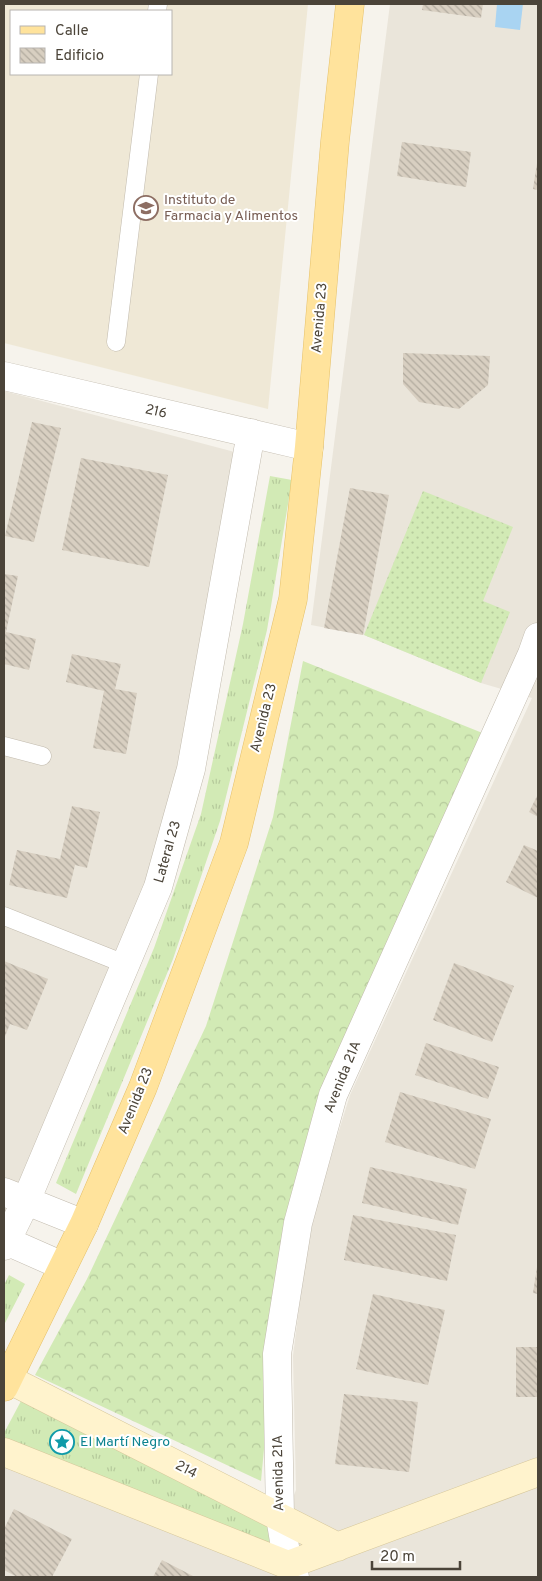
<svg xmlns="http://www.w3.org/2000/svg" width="542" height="1581" font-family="Overpass,sans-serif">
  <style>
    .residential { fill: #eae5da }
    .education { fill: #efe8d6; fill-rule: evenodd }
    .grass { fill: url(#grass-tufts) }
    .forest { fill: url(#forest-crowns) }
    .garden { fill: url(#garden-dots) }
    .water { fill: #a9d4f2 }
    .building { fill: url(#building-back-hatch) }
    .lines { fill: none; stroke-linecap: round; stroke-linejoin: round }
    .lane-casing { stroke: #c2bbae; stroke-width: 19 }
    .street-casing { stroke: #c2bbae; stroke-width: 29 }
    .secondary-casing { stroke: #d6c79b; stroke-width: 29 }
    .primary-casing { stroke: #e6c16a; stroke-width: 29 }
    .lane { stroke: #fff; stroke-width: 18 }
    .street { stroke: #fff; stroke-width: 28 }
    .secondary { stroke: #fff3cd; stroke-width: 28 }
    .primary { stroke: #ffe39c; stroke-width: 28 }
    .labels { text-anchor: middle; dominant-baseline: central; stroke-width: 4; stroke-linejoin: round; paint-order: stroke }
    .education-label { font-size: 14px; fill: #785e54; stroke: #fff; text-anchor: start }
    .street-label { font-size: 14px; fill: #4b4439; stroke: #fff }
    .culture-label { font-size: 14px; fill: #0d838f; stroke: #fff; text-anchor: start }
  </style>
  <defs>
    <pattern id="grass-tufts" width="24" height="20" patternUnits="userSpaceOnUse" patternTransform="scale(1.25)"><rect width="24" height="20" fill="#d2eab5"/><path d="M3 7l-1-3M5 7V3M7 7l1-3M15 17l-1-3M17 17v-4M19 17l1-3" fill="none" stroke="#b6ca9c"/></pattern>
    <pattern id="forest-crowns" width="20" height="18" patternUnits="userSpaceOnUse" patternTransform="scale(1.25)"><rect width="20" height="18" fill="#d2eab5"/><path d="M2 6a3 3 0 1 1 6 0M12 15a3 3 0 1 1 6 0" fill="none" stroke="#b6ca9c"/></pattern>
    <pattern id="garden-dots" width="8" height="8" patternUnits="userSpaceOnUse" patternTransform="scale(1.25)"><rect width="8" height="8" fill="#d2eab5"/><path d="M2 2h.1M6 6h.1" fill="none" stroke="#b6ca9c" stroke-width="1.8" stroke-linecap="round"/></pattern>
    <pattern id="building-back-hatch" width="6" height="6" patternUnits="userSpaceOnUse" patternTransform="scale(1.25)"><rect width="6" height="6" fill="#d8cfc1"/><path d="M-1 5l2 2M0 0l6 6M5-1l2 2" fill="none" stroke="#b1aa9e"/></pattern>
  </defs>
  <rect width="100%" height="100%" fill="#f6f3ec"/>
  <path class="residential" d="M 390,4 L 538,4 L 538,1577 L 4,1577 L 4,1439 L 277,1537 L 296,1490 L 293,1356 L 309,1227 L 350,1095 L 532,698 L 481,683 L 364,635 L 311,625 Z
    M 4,391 L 246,455 L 187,816 L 4,1246 Z"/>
  <path class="education" d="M 4,4 L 308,4 L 268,409 L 4,343 ZM 11,11 L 171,11 L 171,74 L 11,74 Z"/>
  <path class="grass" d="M 270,476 L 292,480 L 267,630 L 220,821 L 173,959 L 76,1194 L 56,1183 L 154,948 L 201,814 L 243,624 Z
    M 9,1275 L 25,1284 L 4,1325 L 4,1285 Z
    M 21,1401 L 270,1526 L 272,1550 L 4,1439 L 4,1433 Z"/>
  <path class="forest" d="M 303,661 L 485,734 L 285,1224 L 261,1481 L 35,1375 L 87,1279 L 206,1026 L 273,817 Z"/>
  <path class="garden" d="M 423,491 L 513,527 L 483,601 L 510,612 L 481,683 L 364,635 Z"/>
  <path class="water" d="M 497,4 L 523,4 L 520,30 L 495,27 Z"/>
  <path class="building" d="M 423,4 L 483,4 L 481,18 L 422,10 Z
    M 402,142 L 471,152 L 466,187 L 397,176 Z
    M 537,163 L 538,163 L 538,190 L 533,189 Z
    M 403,353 L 490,356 L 488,385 L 459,409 L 419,402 L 403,384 Z
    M 32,422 L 61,428 L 34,542 L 5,536 Z
    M 81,458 L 168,475 L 149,567 L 62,550 Z
    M 350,488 L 389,495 L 363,635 L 324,628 Z
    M 4,574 L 18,576 L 6,632 L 36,639 L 29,670 L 4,664 Z
    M 72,654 L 121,664 L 115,689 L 137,693 L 126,754 L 93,748 L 104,691 L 66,682 Z
    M 538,794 L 538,817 L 529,812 Z
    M 72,806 L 100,812 L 87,868 L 75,865 L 67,898 L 9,885 L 17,850 L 60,859 Z
    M 524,845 L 538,851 L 538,898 L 506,882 Z
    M 4,961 L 48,979 L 27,1030 L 10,1024 L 4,1039 Z
    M 454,963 L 514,986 L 492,1042 L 433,1020 Z
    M 426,1043 L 499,1067 L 488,1099 L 415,1075 Z
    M 400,1092 L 491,1119 L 475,1169 L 385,1142 Z
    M 370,1167 L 467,1189 L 458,1225 L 362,1203 Z
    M 353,1215 L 456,1235 L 447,1281 L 344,1260 Z
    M 537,1267 L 538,1267 L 538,1294 L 533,1293 Z
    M 373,1294 L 445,1310 L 428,1385 L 356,1369 Z
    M 516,1347 L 538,1347 L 538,1397 L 516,1397 Z
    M 344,1394 L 418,1402 L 409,1472 L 335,1464 Z
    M 14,1509 L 72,1539 L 52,1577 L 17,1577 L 4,1570 L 4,1529 Z
    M 162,1560 L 195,1577 L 153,1577 Z"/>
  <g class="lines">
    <defs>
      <path id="lane" d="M 157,11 L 158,4
        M 116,342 L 149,74
        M 4,746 L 42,756
        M 4,916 L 125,964"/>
      <path id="street" d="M 4,376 L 309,447
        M 4,1192 L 84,1224
        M 4,1240 L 63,1266
        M 4,1246 L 26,1201 L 158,887 L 191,769 L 251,433
        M 295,1577 L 288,1565 L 280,1517 L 277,1354 L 298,1223 L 333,1095 L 532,654 L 538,637"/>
      <path id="secondary" d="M 8,1379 L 338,1547
        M 4,1452 L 288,1565 L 538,1472"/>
      <path id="primary" d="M 4,1387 L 84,1224 L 143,1087 L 234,843 L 293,599 L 309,447 L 335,141 L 350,4"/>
    </defs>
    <use href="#lane" class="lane-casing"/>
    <use href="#street" class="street-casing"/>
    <use href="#secondary" class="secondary-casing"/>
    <use href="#primary" class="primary-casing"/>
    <use href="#lane" class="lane"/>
    <use href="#street" class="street"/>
    <use href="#secondary" class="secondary"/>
    <use href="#primary" class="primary"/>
  </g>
  <defs>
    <symbol id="university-ring" viewBox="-11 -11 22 22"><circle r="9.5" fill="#fff" stroke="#8d6e63" stroke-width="1.5"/><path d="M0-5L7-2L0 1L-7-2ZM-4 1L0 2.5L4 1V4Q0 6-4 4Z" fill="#8d6e63"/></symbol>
    <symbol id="sight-ring" viewBox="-11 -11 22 22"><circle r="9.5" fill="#fff" stroke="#0f9aa8" stroke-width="1.5"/><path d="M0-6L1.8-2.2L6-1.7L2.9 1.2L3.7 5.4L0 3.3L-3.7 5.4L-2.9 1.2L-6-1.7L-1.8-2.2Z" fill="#0f9aa8"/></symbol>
  </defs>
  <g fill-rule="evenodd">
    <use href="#university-ring" x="132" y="194" width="28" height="28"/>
    <use href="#sight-ring" x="48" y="1428" width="28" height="28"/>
  </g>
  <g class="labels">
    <g class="education-label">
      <text x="164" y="200">Instituto de<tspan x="164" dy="16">Farmacia y Alimentos</tspan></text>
    </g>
    <g class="street-label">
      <text transform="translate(320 318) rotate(-85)">Avenida 23</text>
      <text transform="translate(156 412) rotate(13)">216</text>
      <text transform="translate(264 718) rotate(-76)">Avenida 23</text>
      <text transform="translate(168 852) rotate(-74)">Lateral 23</text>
      <text transform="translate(343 1077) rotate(-68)">Avenida 21A</text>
      <text transform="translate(136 1101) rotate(-68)">Avenida 23</text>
      <text transform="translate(186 1470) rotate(27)">214</text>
      <text transform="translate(279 1473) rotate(-91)">Avenida 21A</text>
    </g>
    <g class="culture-label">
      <text x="80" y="1442">El Martí Negro</text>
    </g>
  </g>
  <rect width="542" height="1581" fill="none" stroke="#4b4439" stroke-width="10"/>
  <rect x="10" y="10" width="162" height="65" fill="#ffffff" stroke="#b7b4b0"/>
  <rect x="20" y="26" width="25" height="8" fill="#ffe39c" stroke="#b7b4b0"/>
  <text x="55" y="35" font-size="15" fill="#4b4439">Calle</text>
  <rect x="20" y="48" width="25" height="15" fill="url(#building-back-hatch)" stroke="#b7b4b0"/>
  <text x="55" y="60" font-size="15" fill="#4b4439">Edificio</text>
  <path d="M372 1561v8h88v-8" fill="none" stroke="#4b4439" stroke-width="2.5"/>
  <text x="380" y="1561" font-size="15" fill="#4b4439" stroke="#ffffff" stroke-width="4" paint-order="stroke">20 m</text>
</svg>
